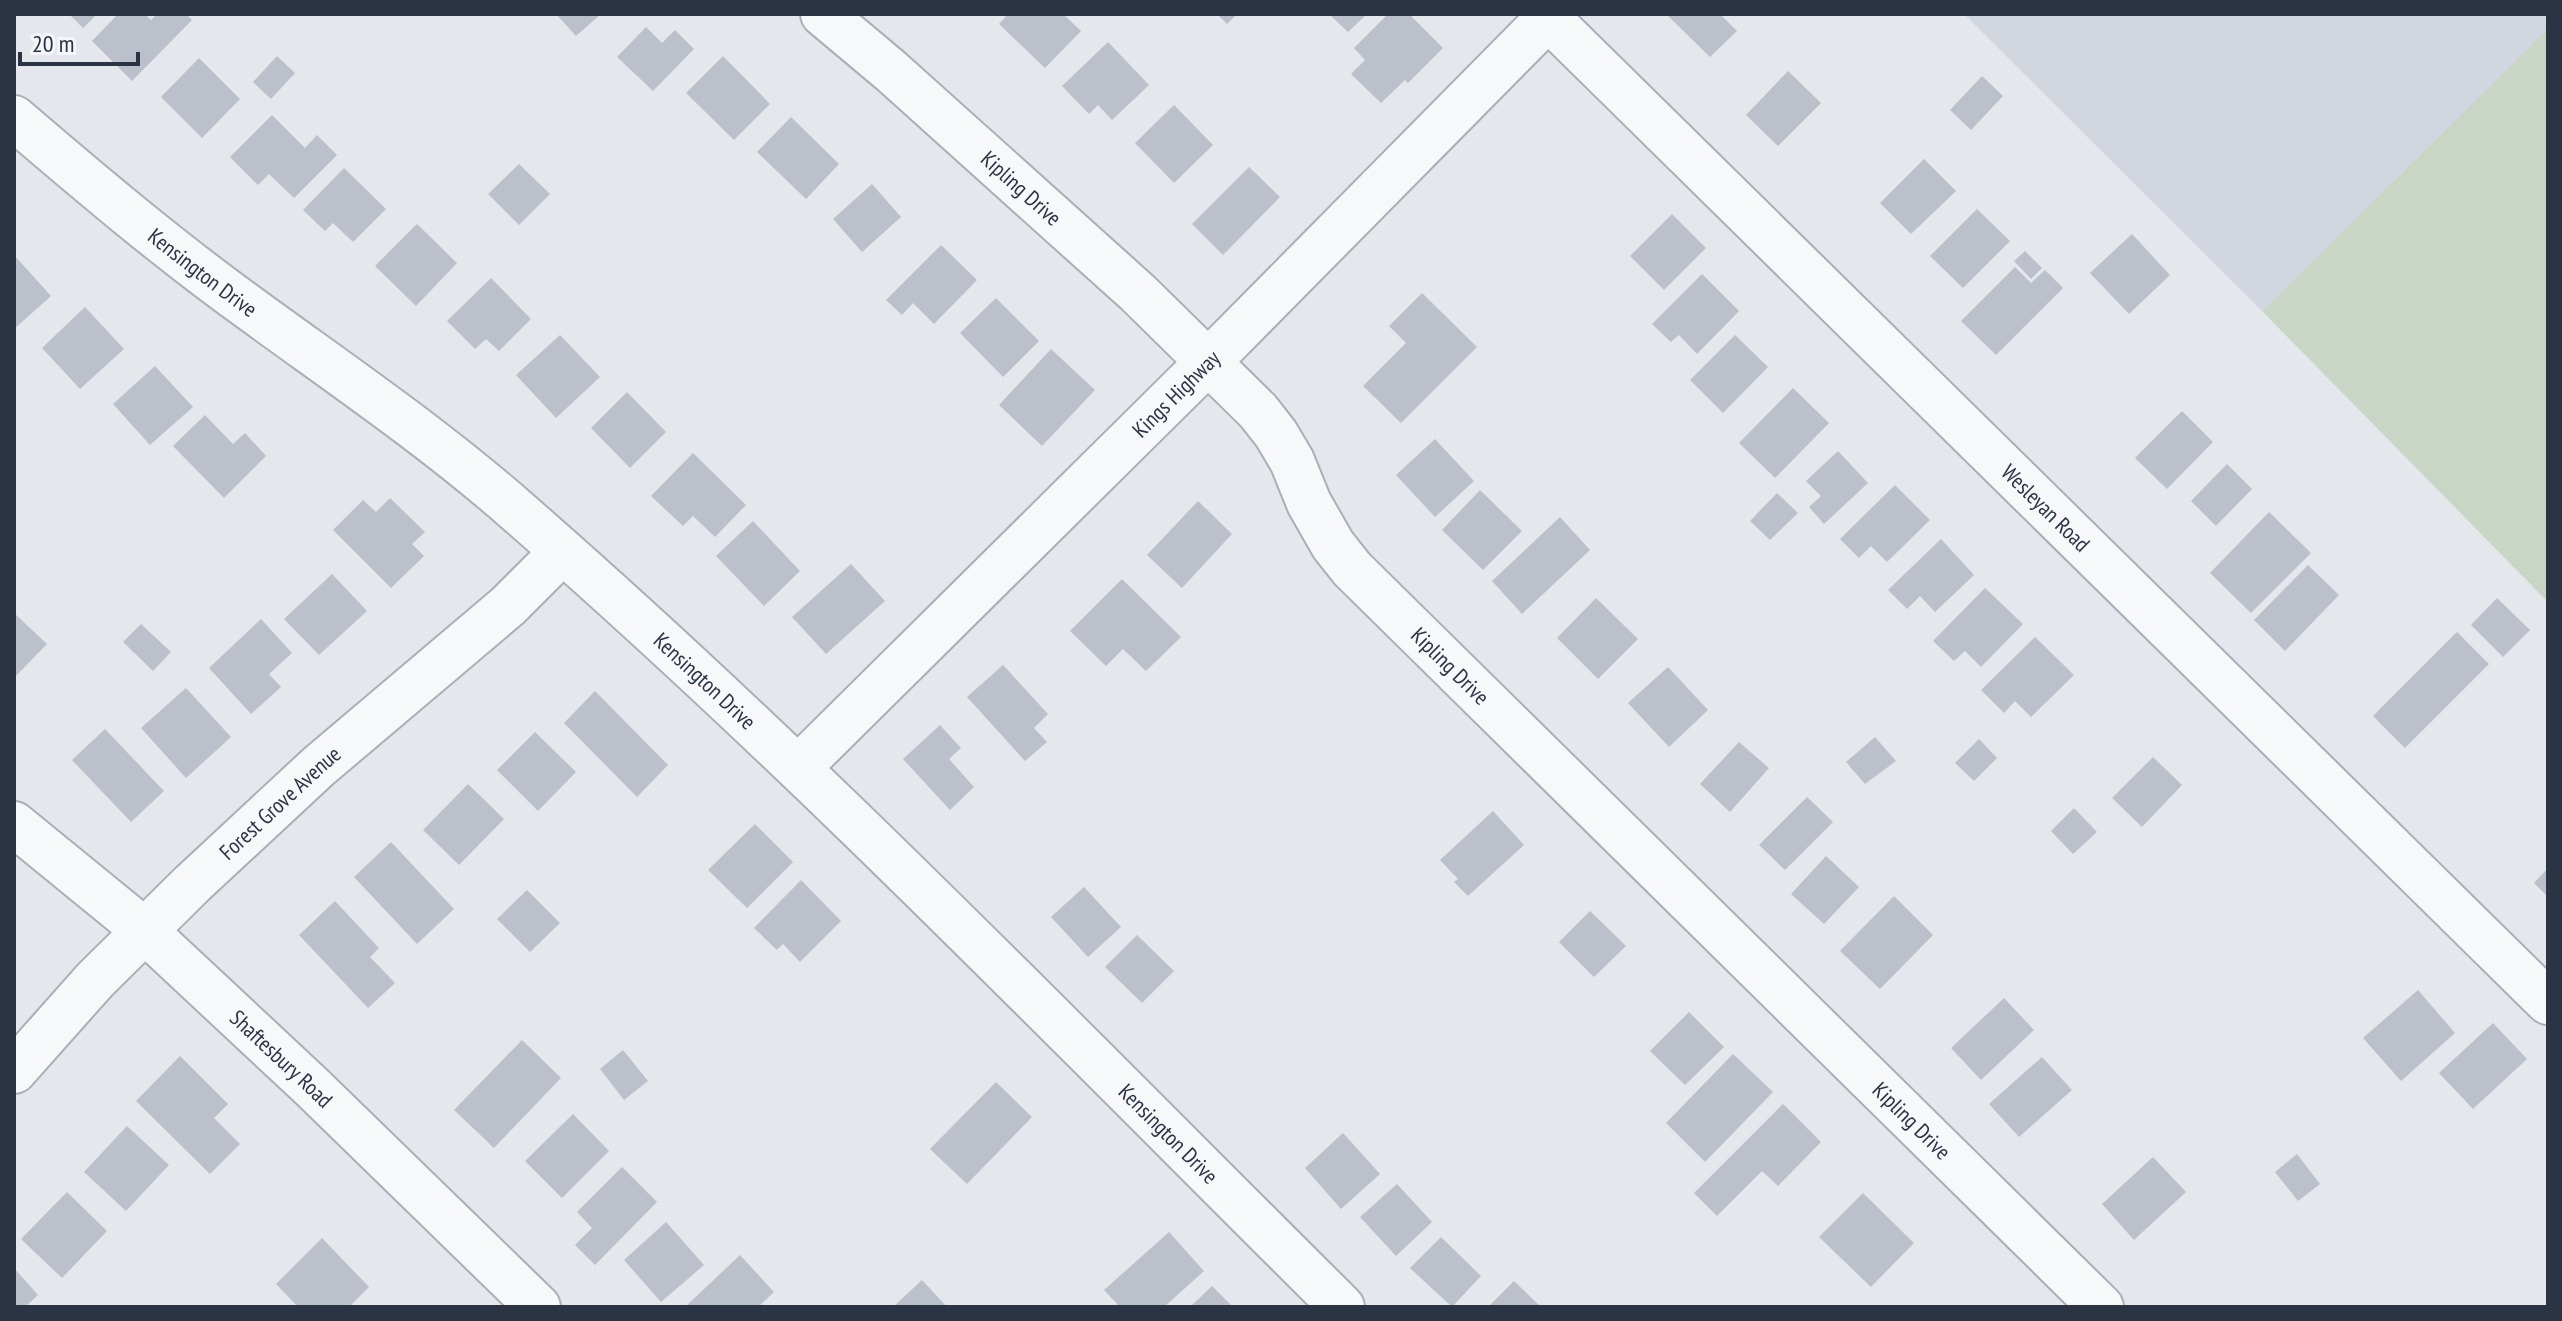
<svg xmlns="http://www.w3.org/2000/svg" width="2562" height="1321" font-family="'PT Sans Narrow',sans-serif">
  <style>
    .built { fill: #d2d6de }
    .green { fill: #c9d6c5 }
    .building { fill: #bbc0ca }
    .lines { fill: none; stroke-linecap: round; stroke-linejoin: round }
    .minor-casing { stroke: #a9aeb7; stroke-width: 48 }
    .minor { stroke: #f7f8fa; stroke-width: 44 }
    .labels { text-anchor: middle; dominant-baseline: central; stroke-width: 7; stroke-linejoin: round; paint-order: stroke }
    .street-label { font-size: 22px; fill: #2b3445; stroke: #f4f6f9 }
  </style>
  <rect width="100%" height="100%" fill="#e4e7ec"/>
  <path class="built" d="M 1964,14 L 2548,14 L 2548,28 L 2262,311 Z"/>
  <path class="green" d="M 2548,28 L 2548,602 L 2262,311 Z"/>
  <path class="building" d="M 69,14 L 97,14 L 83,28 Z
    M 118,14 L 145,14 L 151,20 L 157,14 L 186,14 L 192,20 L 132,81 L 92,41 Z
    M 556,14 L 601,14 L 576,36 Z
    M 1008,14 L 1063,14 L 1081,31 L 1045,68 L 999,24 Z
    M 1217,14 L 1237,14 L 1227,24 Z
    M 1329,14 L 1367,14 L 1348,32 Z
    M 1388,14 L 1409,14 L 1443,48 L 1408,83 L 1405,80 L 1381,103 L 1351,74 L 1365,60 L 1354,48 Z
    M 1666,14 L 1723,14 L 1721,15 L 1737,31 L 1710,57 Z
    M 646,27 L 662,43 L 675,30 L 694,49 L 653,91 L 617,57 Z
    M 1108,42 L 1149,85 L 1112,120 L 1098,105 L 1089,114 L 1062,86 Z
    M 277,56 L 295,73 L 271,99 L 253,82 Z
    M 723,56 L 770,104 L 734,140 L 686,93 Z
    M 199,58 L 240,99 L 202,138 L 161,97 Z
    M 1788,71 L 1821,103 L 1778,146 L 1746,115 Z
    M 1982,76 L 2003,96 L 1971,130 L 1950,110 Z
    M 1174,105 L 1213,145 L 1174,183 L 1135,143 Z
    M 272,115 L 305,148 L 317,135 L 337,155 L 294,198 L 269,174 L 258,185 L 230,157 Z
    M 791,117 L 839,164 L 806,199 L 757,152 Z
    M 1924,159 L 1956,191 L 1911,234 L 1880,203 Z
    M 519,164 L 550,194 L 519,225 L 488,194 Z
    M 1249,167 L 1280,197 L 1223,255 L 1192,224 Z
    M 344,168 L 386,209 L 353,242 L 333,223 L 325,231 L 303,210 Z
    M 872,184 L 901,217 L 862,252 L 833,219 Z
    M 1977,209 L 2010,241 L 1963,288 L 1930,256 Z
    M 1672,214 L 1706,248 L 1664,290 L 1630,256 Z
    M 417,224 L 457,263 L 416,306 L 375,266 Z
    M 2132,234 L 2170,275 L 2129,314 L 2090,273 Z
    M 941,245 L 977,280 L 934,324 L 913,303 L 902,315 L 886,300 Z
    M 2025,251 L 2042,268 L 2031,279 L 2014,261 Z
    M 14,255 L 51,296 L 14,329 Z
    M 2015,267 L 2031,283 L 2045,270 L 2063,288 L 1996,355 L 1961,321 Z
    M 1702,274 L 1739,311 L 1697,354 L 1679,335 L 1671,342 L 1652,324 Z
    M 491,278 L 531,319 L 499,351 L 486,339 L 475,349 L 447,321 Z
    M 1422,293 L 1477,347 L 1401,423 L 1363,386 L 1406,343 L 1389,326 Z
    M 996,298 L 1039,341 L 1003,377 L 960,333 Z
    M 85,307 L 124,349 L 80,389 L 42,348 Z
    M 560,335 L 600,377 L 556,418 L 516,375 Z
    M 1735,335 L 1768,367 L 1723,413 L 1690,380 Z
    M 1051,349 L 1095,390 L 1042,446 L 999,405 Z
    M 155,366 L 193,407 L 150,445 L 113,404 Z
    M 1793,388 L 1829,423 L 1775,478 L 1739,443 Z
    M 627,392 L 666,432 L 630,468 L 591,428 Z
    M 2182,411 L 2213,442 L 2167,489 L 2135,458 Z
    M 205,415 L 233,444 L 245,433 L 266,456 L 224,498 L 173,446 Z
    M 1435,439 L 1474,481 L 1435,517 L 1396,475 Z
    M 1838,451 L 1868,483 L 1824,524 L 1809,507 L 1821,496 L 1806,481 Z
    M 693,453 L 746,505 L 715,537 L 693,516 L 683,526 L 651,496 Z
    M 2227,464 L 2252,489 L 2216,526 L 2191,501 Z
    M 1895,485 L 1930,520 L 1887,562 L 1871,546 L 1859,558 L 1840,539 Z
    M 1480,490 L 1522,531 L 1483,570 L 1442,530 Z
    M 1777,493 L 1798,513 L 1770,540 L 1750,521 Z
    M 390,498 L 425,532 L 412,544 L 424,556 L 391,588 L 333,530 L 363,500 L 376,512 Z
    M 1198,501 L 1232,534 L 1182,588 L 1147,555 Z
    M 2269,512 L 2311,553 L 2251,613 L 2210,573 Z
    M 1560,517 L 1590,550 L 1522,614 L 1492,581 Z
    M 753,521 L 800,571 L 764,606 L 716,556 Z
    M 1941,539 L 1974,575 L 1935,612 L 1920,596 L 1907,609 L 1888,590 Z
    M 851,564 L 885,601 L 826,654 L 792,617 Z
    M 2308,565 L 2339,595 L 2285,651 L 2254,620 Z
    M 332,574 L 367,611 L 319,655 L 284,619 Z
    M 1122,579 L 1181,637 L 1146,671 L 1123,649 L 1106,666 L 1070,631 Z
    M 1985,588 L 2023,624 L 1981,667 L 1965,651 L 1954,661 L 1933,641 Z
    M 1596,598 L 1638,639 L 1598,679 L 1557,638 Z
    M 2497,598 L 2530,630 L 2503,657 L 2471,625 Z
    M 14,613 L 47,644 L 14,678 Z
    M 261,619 L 292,653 L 269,674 L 281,687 L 251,714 L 209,668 Z
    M 141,624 L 171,652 L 153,671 L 123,642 Z
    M 2457,632 L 2489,664 L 2405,748 L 2373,716 Z
    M 2035,637 L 2074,675 L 2031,717 L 2015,701 L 2004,713 L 1981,690 Z
    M 1003,665 L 1048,714 L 1034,728 L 1047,742 L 1025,761 L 967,697 Z
    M 1668,667 L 1708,710 L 1669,747 L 1628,703 Z
    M 186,688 L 231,737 L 186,778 L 141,728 Z
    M 595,691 L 668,765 L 637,797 L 564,723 Z
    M 940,725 L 961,748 L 949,759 L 974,787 L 950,810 L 903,759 Z
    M 105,729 L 164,791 L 131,822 L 72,760 Z
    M 535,732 L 576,772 L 538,811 L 497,770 Z
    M 1875,737 L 1896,761 L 1865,784 L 1846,762 Z
    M 1979,739 L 1997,758 L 1974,781 L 1955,763 Z
    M 1739,742 L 1769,768 L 1730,812 L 1700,784 Z
    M 2153,757 L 2182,785 L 2142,827 L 2112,798 Z
    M 468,784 L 504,819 L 459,865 L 423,830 Z
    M 1807,797 L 1833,822 L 1785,870 L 1759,845 Z
    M 2074,808 L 2097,832 L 2073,854 L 2051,831 Z
    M 1493,811 L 1524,845 L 1468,896 L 1454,882 L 1458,879 L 1440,860 Z
    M 755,824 L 793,862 L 747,908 L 708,870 Z
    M 391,842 L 454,909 L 417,944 L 354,877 Z
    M 1826,856 L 1859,887 L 1824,924 L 1791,894 Z
    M 2548,868 L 2548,897 L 2534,883 Z
    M 801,880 L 841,921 L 800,962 L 783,944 L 777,950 L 754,928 Z
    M 1084,887 L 1121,927 L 1088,957 L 1051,917 Z
    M 527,890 L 560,923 L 530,952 L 497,919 Z
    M 1894,896 L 1933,935 L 1880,989 L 1840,951 Z
    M 335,901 L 379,948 L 370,957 L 395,983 L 368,1008 L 299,935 Z
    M 1590,911 L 1626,946 L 1594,977 L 1559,942 Z
    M 1137,935 L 1174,971 L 1142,1003 L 1105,967 Z
    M 2418,990 L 2455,1033 L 2401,1081 L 2363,1038 Z
    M 2004,998 L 2034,1030 L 1981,1080 L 1951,1048 Z
    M 1689,1012 L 1724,1047 L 1685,1085 L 1650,1051 Z
    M 2493,1023 L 2527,1059 L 2473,1109 L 2439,1073 Z
    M 522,1040 L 561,1078 L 494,1148 L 454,1110 Z
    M 623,1050 L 648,1081 L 624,1100 L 600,1069 Z
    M 1733,1054 L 1773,1092 L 1705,1162 L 1666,1123 Z
    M 180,1056 L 228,1104 L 214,1118 L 240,1144 L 210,1174 L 136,1101 Z
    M 2042,1057 L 2072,1090 L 2019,1137 L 1989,1104 Z
    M 996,1082 L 1032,1117 L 967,1184 L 930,1149 Z
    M 1783,1104 L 1821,1142 L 1778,1186 L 1762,1171 L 1717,1216 L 1694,1193 Z
    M 573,1114 L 609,1151 L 562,1198 L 525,1161 Z
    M 127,1126 L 169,1165 L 126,1211 L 84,1172 Z
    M 1343,1133 L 1380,1174 L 1341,1209 L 1305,1168 Z
    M 2297,1154 L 2320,1184 L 2298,1201 L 2275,1172 Z
    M 2153,1157 L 2186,1192 L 2134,1240 L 2102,1204 Z
    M 622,1167 L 657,1202 L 595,1265 L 575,1245 L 592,1228 L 577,1212 Z
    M 1397,1184 L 1432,1222 L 1396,1256 L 1360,1217 Z
    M 67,1192 L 107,1231 L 62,1278 L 21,1239 Z
    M 1863,1193 L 1914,1243 L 1871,1287 L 1819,1237 Z
    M 666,1222 L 704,1265 L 661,1302 L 624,1260 Z
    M 1169,1232 L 1204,1271 L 1164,1307 L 1120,1307 L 1104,1290 Z
    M 1441,1237 L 1481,1276 L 1452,1307 L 1410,1268 Z
    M 322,1238 L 369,1287 L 349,1307 L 298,1307 L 276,1284 Z
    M 740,1255 L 774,1292 L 758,1307 L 685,1307 Z
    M 14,1268 L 38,1295 L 25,1307 L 14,1307 Z
    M 922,1280 L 947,1307 L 893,1307 Z
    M 1514,1281 L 1541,1307 L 1488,1307 Z
    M 1212,1286 L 1233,1307 L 1190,1307 Z"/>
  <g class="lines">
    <defs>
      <g id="minor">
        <path id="s1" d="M 823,14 L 891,71 L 1138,293 L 1258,411 L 1276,434 L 1292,461 L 1309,503 L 1333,545 L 1352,569 L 2101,1307"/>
        <path id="s2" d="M 1544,14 L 2548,1002"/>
        <path id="s3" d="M 14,118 C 91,184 169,250 251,309 C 340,374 433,437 516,510 C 804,761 1071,1038 1342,1307"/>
        <path id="s4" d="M 798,768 L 1208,362 L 1552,14"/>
        <path id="s5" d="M 14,824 L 145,931 L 312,1087 L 538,1307"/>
        <path id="s6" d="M 14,1071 L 95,980 L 192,884 L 319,766 L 508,606 L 562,552"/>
      </g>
    </defs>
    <use href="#minor" class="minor-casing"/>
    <use href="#minor" class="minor"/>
  </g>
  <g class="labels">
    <g class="street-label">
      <text stroke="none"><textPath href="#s1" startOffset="264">Kipling Drive</textPath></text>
      <text stroke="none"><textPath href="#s3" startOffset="244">Kensington Drive</textPath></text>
      <text stroke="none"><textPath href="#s4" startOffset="532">Kings Highway</textPath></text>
      <text stroke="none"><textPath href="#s2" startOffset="704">Wesleyan Road</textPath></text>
      <text stroke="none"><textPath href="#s1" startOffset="912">Kipling Drive</textPath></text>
      <text stroke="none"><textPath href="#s3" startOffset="892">Kensington Drive</textPath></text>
      <text stroke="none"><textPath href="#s6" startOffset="378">Forest Grove Avenue</textPath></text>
      <text stroke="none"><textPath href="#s5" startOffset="356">Shaftesbury Road</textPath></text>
      <text stroke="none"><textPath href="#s1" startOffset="1560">Kipling Drive</textPath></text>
      <text stroke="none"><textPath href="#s3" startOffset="1540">Kensington Drive</textPath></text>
    </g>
  </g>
  <rect width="2562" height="1321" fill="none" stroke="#2b3445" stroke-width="32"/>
  <path d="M20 52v12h118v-12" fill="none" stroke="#2b3445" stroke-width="4"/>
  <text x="32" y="52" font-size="24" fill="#2b3445" stroke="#f4f6f9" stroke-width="6" paint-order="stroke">20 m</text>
</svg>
